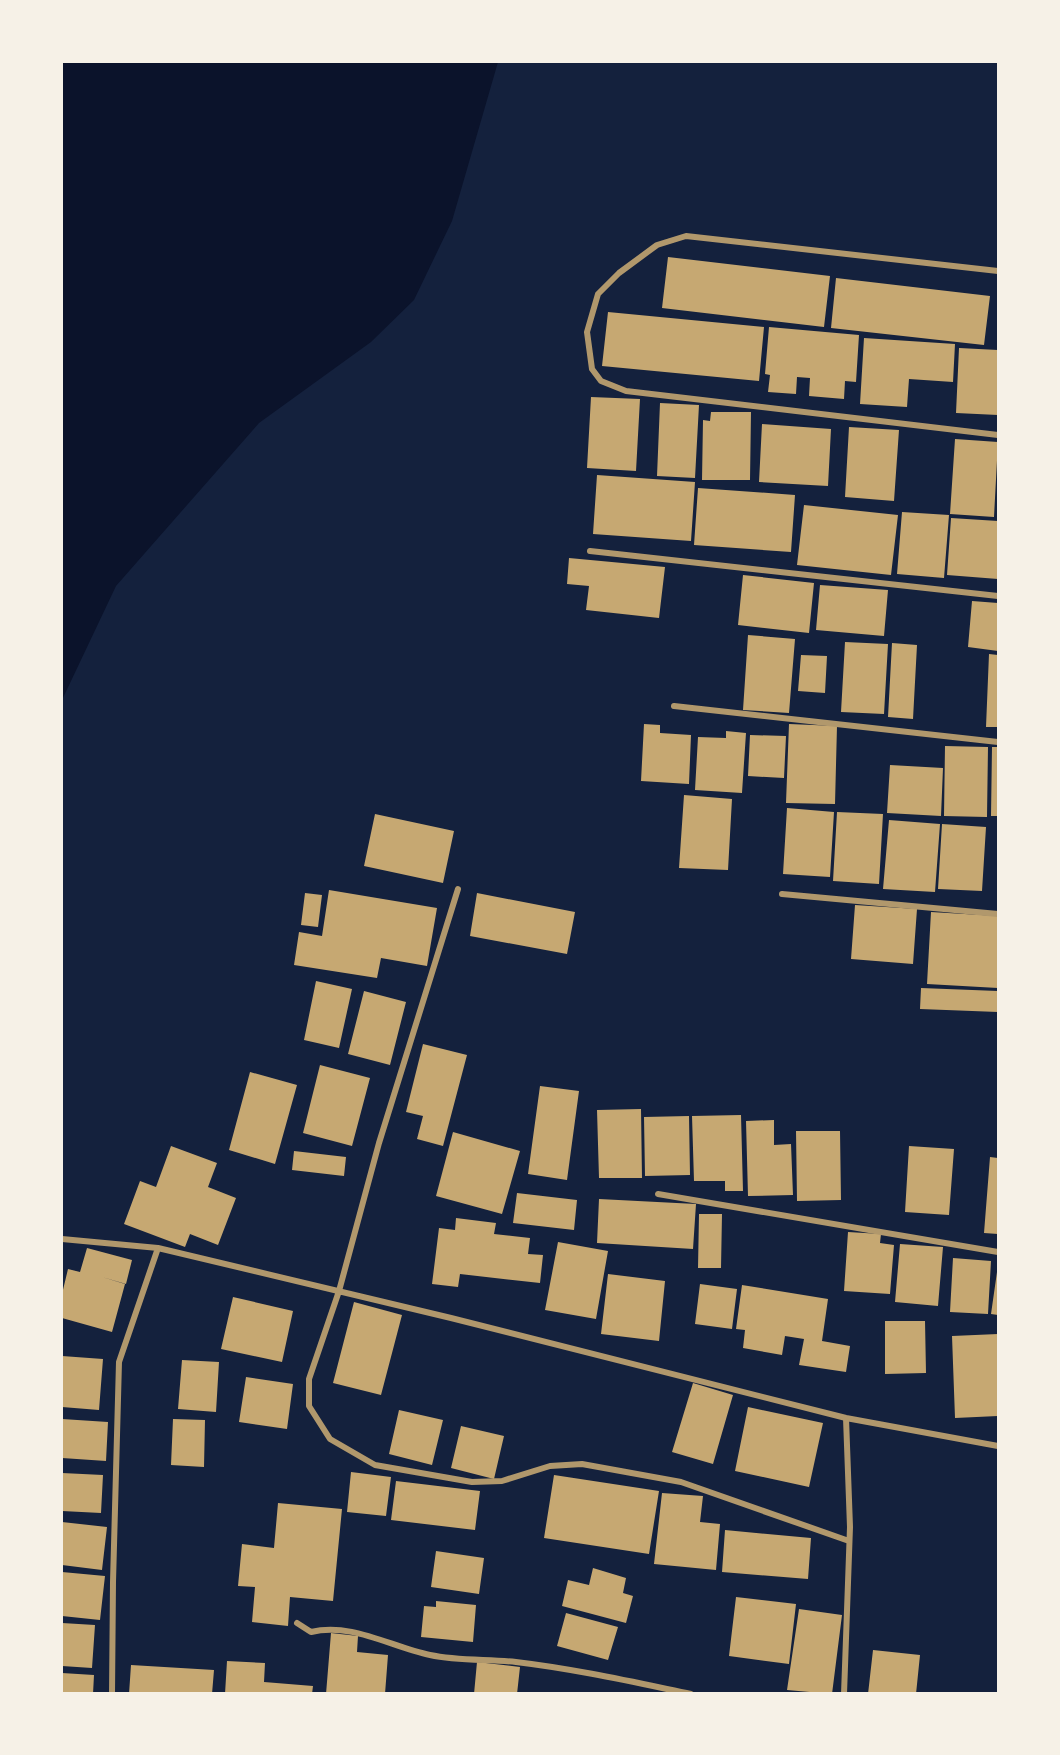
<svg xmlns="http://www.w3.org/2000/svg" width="1060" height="1755" font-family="'DM Sans',sans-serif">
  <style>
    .water { fill: #0b132b }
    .building { fill: #c6a872 }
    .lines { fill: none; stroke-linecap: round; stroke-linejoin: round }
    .minor { stroke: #b1986c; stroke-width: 6 }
  </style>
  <rect width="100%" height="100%" fill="#14213d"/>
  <path class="water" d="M 62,62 L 498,62 L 452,221 L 414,300 L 371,342 L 259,423 L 116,586 L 62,700 Z"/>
  <path class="building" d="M 668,257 L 830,276 L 824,327 L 662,308 Z
    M 836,278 L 990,296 L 984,345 L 831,328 Z
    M 608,312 L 764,327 L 759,381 L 602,366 Z
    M 769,327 L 859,335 L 856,382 L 845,381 L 844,399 L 809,396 L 810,378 L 797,377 L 796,394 L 768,392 L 770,375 L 765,374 Z
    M 864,338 L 955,344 L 953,382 L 909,379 L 907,407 L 860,404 Z
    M 959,348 L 998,350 L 998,415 L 956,413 Z
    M 591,397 L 640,399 L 636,471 L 587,468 Z
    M 660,403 L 699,405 L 695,478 L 657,476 Z
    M 711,412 L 751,412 L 750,480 L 702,480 L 703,420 L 710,421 Z
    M 762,424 L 831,429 L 828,486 L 759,482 Z
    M 849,427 L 899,430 L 894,501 L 845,497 Z
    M 955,439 L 998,442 L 994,517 L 950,514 Z
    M 597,475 L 695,482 L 691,541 L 593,534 Z
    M 698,488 L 795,495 L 791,552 L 694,545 Z
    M 804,505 L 898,515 L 891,575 L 797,565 Z
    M 902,512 L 949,515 L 944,578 L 897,574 Z
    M 951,518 L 998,521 L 998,579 L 947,575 Z
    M 569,558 L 665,567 L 659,618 L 586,610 L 589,586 L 567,584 Z
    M 743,575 L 814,583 L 809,633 L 738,625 Z
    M 820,585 L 888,590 L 884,636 L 816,630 Z
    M 972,601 L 998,603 L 998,651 L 968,647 Z
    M 748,635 L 795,639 L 789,713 L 743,710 Z
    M 845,642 L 888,644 L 884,714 L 841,712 Z
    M 892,643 L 917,645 L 913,719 L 888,717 Z
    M 989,654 L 998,655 L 998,727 L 986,727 Z
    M 801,655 L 827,656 L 825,693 L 798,691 Z
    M 644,724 L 660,725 L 660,733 L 691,735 L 689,784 L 641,781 Z
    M 789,724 L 837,726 L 835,804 L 786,803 Z
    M 726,731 L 746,733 L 742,793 L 695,790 L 698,737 L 726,738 Z
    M 750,735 L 786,736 L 784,778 L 748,776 Z
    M 945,746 L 988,747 L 987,817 L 944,816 Z
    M 992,747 L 998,747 L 998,816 L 991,816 Z
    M 890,765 L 943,768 L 941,816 L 887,813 Z
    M 684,795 L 732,799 L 728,870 L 679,868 Z
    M 787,808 L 834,812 L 830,877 L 783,874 Z
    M 837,812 L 883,814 L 879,884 L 833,881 Z
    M 375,814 L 454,831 L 443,883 L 364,866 Z
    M 889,820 L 940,824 L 935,892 L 883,889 Z
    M 942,824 L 986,827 L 982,891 L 938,889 Z
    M 329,890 L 437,908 L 427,966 L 381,958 L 377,978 L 294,965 L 299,932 L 322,936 Z
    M 305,893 L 322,895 L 318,927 L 301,925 Z
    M 477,893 L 575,912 L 567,954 L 470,936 Z
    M 855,905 L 917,909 L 913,964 L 851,959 Z
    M 931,912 L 998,916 L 998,988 L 927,984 Z
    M 316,981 L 352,989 L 339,1048 L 304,1040 Z
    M 921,988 L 998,991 L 998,1012 L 920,1009 Z
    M 364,991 L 406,1002 L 390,1065 L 348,1054 Z
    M 423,1044 L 467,1055 L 443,1146 L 417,1139 L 423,1116 L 406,1112 Z
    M 320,1065 L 370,1078 L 352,1146 L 303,1133 Z
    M 250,1072 L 297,1085 L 275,1164 L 229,1150 Z
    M 540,1086 L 579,1091 L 567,1180 L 528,1174 Z
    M 641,1109 L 642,1178 L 599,1178 L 597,1110 Z
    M 741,1115 L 743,1191 L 725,1191 L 725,1181 L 694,1181 L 692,1116 Z
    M 689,1116 L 690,1175 L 645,1176 L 644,1117 Z
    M 774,1120 L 774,1145 L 791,1144 L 793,1195 L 748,1196 L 746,1121 Z
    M 796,1131 L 840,1131 L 841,1200 L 797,1201 Z
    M 453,1132 L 520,1151 L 502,1214 L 436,1196 Z
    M 171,1146 L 217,1163 L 208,1187 L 236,1198 L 218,1245 L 190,1234 L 185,1247 L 124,1224 L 140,1181 L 156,1187 Z
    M 909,1146 L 954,1149 L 949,1215 L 905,1212 Z
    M 294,1151 L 346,1157 L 344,1176 L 292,1170 Z
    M 990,1157 L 998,1158 L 998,1234 L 984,1233 Z
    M 517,1193 L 577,1200 L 574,1230 L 513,1223 Z
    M 599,1199 L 696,1204 L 693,1249 L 597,1243 Z
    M 699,1214 L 722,1214 L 721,1268 L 698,1268 Z
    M 456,1218 L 496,1223 L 494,1234 L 530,1238 L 528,1254 L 543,1255 L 540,1283 L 460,1274 L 458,1287 L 432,1284 L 439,1228 L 455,1230 Z
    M 848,1232 L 881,1234 L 880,1243 L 894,1245 L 890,1294 L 844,1291 Z
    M 558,1242 L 608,1251 L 596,1319 L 545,1310 Z
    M 900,1244 L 943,1247 L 938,1306 L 895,1302 Z
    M 87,1248 L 132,1260 L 126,1284 L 102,1277 L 125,1284 L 112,1332 L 62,1318 L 62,1294 L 68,1269 L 80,1272 Z
    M 953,1258 L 991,1261 L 988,1314 L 950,1312 Z
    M 997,1272 L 998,1272 L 998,1315 L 991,1314 Z
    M 608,1274 L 665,1281 L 659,1341 L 601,1334 Z
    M 700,1284 L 737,1289 L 732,1329 L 695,1324 Z
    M 742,1285 L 828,1299 L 822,1341 L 850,1346 L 846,1372 L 799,1365 L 804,1339 L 785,1336 L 782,1355 L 743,1348 L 745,1330 L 736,1329 Z
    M 233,1297 L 293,1311 L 282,1362 L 221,1349 Z
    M 354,1302 L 402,1315 L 381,1395 L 333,1383 Z
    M 885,1321 L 925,1321 L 926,1373 L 885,1374 Z
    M 998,1334 L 998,1416 L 955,1418 L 952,1336 Z
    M 62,1356 L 103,1359 L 99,1410 L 62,1407 Z
    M 182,1360 L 219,1362 L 216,1412 L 178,1409 Z
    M 246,1377 L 293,1384 L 287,1429 L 239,1422 Z
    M 693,1383 L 733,1395 L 713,1464 L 672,1452 Z
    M 748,1407 L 823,1423 L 809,1487 L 735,1471 Z
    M 399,1410 L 443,1420 L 432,1465 L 389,1454 Z
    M 62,1419 L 108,1422 L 106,1461 L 62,1458 Z
    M 173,1419 L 205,1420 L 204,1467 L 171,1465 Z
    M 461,1426 L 504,1436 L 494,1479 L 451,1468 Z
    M 351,1472 L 391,1477 L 386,1516 L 347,1512 Z
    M 62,1473 L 103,1475 L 101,1513 L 62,1511 Z
    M 554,1475 L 659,1491 L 649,1554 L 544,1538 Z
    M 396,1481 L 480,1491 L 475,1530 L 391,1520 Z
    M 662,1493 L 703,1496 L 700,1522 L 720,1524 L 716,1570 L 654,1564 Z
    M 278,1503 L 342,1509 L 333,1601 L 290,1597 L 288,1626 L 252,1622 L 255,1587 L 238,1586 L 242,1544 L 274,1548 Z
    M 62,1522 L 107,1527 L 102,1570 L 62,1565 Z
    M 725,1530 L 811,1538 L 808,1579 L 722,1572 Z
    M 436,1551 L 484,1558 L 479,1594 L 431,1587 Z
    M 593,1568 L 626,1578 L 623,1593 L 633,1596 L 626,1623 L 562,1606 L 568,1580 L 589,1585 Z
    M 62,1572 L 105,1576 L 100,1620 L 62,1616 Z
    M 736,1597 L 796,1604 L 789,1664 L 729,1656 Z
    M 436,1601 L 476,1605 L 473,1642 L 421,1637 L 424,1606 L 436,1607 Z
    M 799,1609 L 842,1615 L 832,1694 L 787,1690 Z
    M 566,1613 L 618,1627 L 608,1660 L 557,1646 Z
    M 62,1623 L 95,1625 L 92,1668 L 62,1666 Z
    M 331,1633 L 358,1636 L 357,1652 L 388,1655 L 385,1694 L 326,1694 Z
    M 873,1650 L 920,1655 L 916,1694 L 868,1694 Z
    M 227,1661 L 265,1663 L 264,1682 L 313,1686 L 312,1694 L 225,1694 Z
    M 477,1662 L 520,1667 L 517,1694 L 474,1694 Z
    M 131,1665 L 214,1670 L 212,1694 L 129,1694 Z
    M 62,1673 L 94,1675 L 93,1694 L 62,1694 Z"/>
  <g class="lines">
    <path class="minor" d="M 998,271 L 686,236 L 657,245 L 619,273 L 598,294 L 587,332 L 592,369 L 601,381 L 626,391 L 998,435
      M 590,551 L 998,596
      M 674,706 L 998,742
      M 458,889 L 379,1143 L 339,1291 L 309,1379 L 309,1406 L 330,1439 L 375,1465 L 472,1482 L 502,1481 L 550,1466 L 582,1464 L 681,1482 L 849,1541
      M 782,894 L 998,914
      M 658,1194 L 998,1252
      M 62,1239 L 158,1248 L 451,1318 L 846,1418 L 998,1446
      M 297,1623 L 311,1632 C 351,1622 391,1647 430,1655 C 458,1661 488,1659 516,1662 C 575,1669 633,1682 691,1694
      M 112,1694 L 113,1582 L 119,1362 L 158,1248
      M 844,1694 L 850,1527 L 846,1418"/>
  </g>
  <rect width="1060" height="1755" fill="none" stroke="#f6f1e7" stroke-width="126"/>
</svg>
